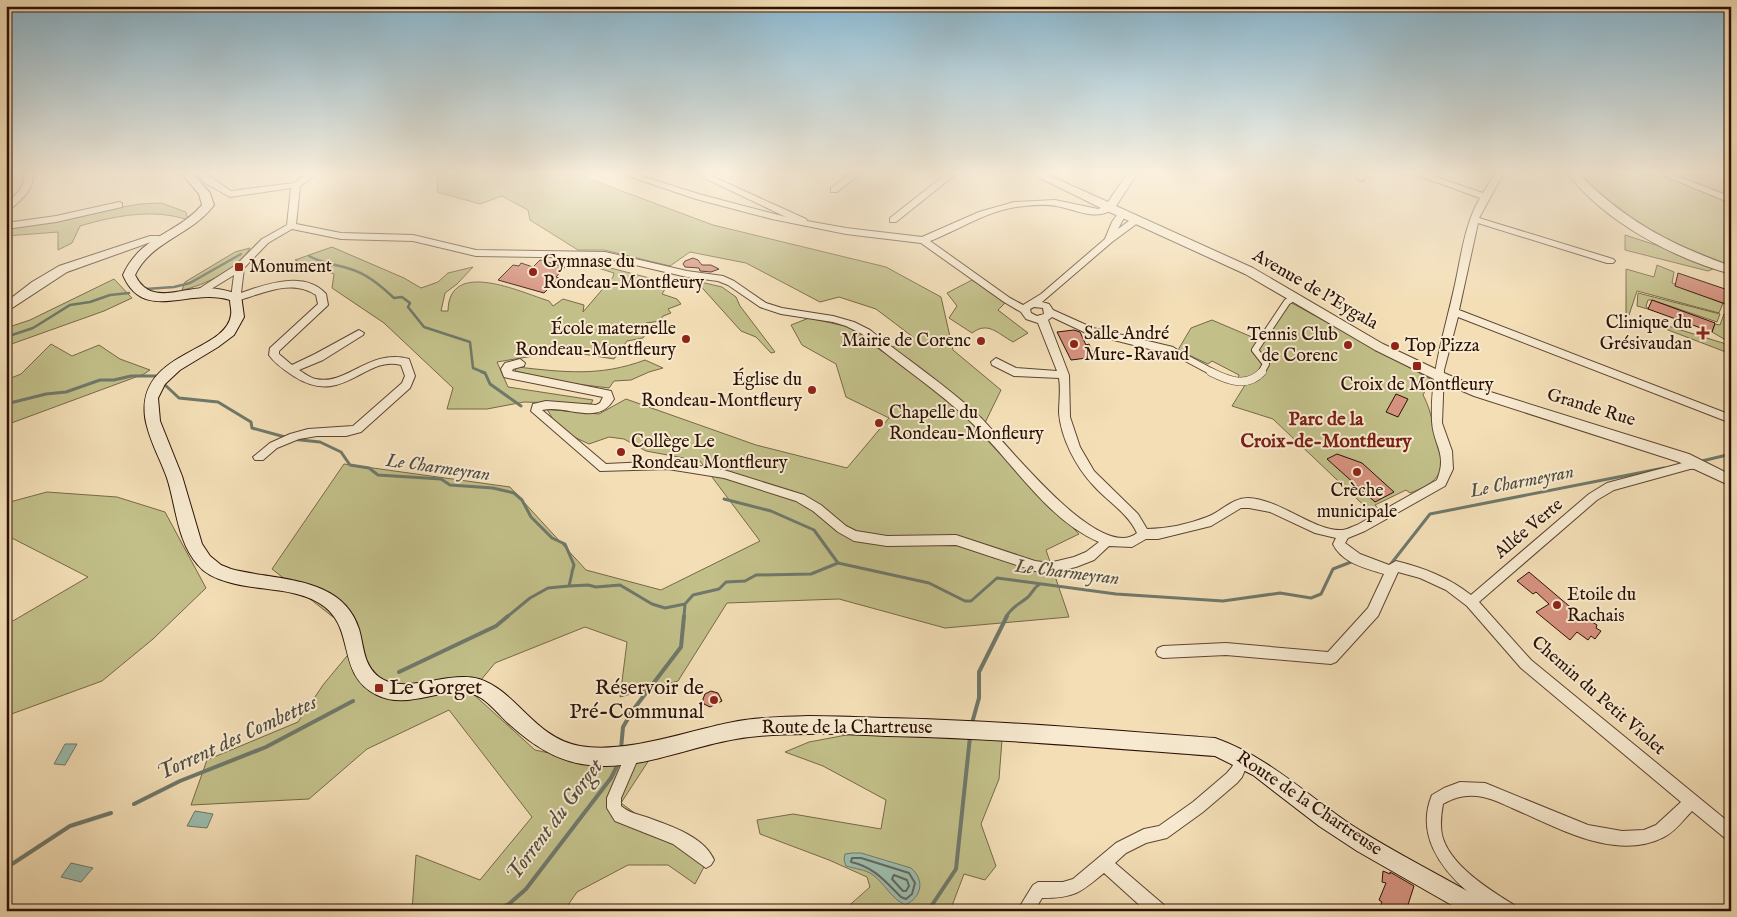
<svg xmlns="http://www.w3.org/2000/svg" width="1737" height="917" font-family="'IM FELL English',serif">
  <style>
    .green { fill: #c2bf89; stroke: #776848 }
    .water { fill: #9bbcad; stroke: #6f786a }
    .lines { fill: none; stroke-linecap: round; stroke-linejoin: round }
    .shore { stroke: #64665a; stroke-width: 2 }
    .stream-far2 { stroke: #6f786a; stroke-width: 2.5 }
    .stream-far1 { stroke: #6f786a; stroke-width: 3 }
    .stream { stroke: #6f786a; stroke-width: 4 }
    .building { fill: #d6927f; stroke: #2c1106 }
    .pedestrian-far1-casing { stroke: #5e4432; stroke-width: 8 }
    .pedestrian-casing { stroke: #5e4432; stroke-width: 9 }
    .minor-casing { stroke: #5e4432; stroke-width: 2 }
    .tertiary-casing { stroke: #5e4432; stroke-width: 2 }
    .secondary-casing { stroke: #2c1106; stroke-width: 2 }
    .pedestrian-far1 { stroke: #f7ead0; stroke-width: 6 }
    .pedestrian { stroke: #f7ead0; stroke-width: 8 }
    .minor { fill: #f7ead0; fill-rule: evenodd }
    .tertiary { fill: #f7ead0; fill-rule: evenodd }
    .secondary { fill: #f7ead0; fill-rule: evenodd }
    .poi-dot { fill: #8f2418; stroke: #f7ead0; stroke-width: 2 }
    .labels { text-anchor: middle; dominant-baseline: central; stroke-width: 4; stroke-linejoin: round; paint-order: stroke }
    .poi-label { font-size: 18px; fill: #2c1106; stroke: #f7ead0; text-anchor: start }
    .street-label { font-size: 18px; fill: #2c1106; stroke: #f7ead0 }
    .neighbourhood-label { font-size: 19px; font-weight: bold; fill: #7a1f14; stroke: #f7ead0 }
    .water-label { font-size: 19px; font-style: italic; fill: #534d40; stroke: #f7ead0 }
    .near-poi-label { font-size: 21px; fill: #2c1106; stroke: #f7ead0; text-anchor: start }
    .near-water-label { font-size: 22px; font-style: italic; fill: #534d40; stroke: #f7ead0 }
  </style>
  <rect width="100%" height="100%" fill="#f3deb6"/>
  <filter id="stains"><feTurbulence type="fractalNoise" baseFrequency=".004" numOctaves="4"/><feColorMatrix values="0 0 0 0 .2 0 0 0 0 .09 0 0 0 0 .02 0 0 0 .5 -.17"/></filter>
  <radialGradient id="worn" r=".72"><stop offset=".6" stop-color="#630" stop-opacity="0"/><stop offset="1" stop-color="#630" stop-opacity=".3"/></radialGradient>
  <path class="green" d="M 438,174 L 576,174 L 713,225 L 886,267 L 941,297 L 953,350 L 1001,390 L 980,433 L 1079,534 L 1046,550 L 1069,617 L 945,628 L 839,599 L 727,603 L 678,681 L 620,697 L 627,642 L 585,627 L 495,663 L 471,692 L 535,750 L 600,764 L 651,757 L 621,803 L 705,865 L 695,884 L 668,865 L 628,865 L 577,892 L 564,911 L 412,911 L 416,855 L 480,880 L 532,817 L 449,710 L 367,749 L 309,799 L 191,805 L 207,760 L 298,722 L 323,685 L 361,639 L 272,569 L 344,464 L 510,487 L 586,570 L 661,590 L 760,541 L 700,461 L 646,451 L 624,439 L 609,437 L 589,444 L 559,430 L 547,409 L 599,414 L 626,399 L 756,445 L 847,468 L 889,418 L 846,397 L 836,364 L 802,345 L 791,325 L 809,318 L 849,327 L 883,352 L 913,337 L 876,309 L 839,297 L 820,302 L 746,263 L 690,252 L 670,266 L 604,250 L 578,250 L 530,220 L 528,210 L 502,196 L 480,204 L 437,192 Z
    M 1579,174 L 1661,174 L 1731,201 L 1731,266 L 1657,236 L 1619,212 Z
    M 1670,174 L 1731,174 L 1731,197 Z
    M 161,203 L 186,212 L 188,220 C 153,208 114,216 80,226 L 72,243 L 58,250 L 58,232 L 6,236 L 6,227 L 140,204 Z
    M 1625,235 L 1662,247 L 1713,269 L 1708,271 L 1625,250 Z
    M 332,247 L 404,278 L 421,288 L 438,282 L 448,273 L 473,267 L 457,284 L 445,293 L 441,311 L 448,311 C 449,258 520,292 549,301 L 553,306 L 563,299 L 584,305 L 583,312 L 613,277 L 614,273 L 585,264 L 591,263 L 669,283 L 662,294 L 677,299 L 681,304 L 668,309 L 671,313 L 663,316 L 660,321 L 646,323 L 644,328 L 645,335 L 643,338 L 627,341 L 614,359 L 564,351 L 497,362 L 508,387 L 593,400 L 591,404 L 524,402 L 487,409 L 447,409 L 453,388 L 384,323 L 332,288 L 334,274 L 295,260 Z
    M 250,248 C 239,268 204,286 182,290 L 185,282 L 235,252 Z
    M 1657,265 L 1674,272 L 1672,283 L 1723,303 L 1719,313 L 1637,291 L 1629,315 L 1626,314 L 1626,269 L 1654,277 Z
    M 114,279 L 132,298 L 104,311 L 6,346 L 6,328 L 30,320 Z
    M 972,280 L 1005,303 L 998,310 L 1028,333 L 1013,342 C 997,333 988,321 972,333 L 949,318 L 957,306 L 947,293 Z
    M 696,281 L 722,287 L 736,297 L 740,306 L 775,352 L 771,353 L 756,337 L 741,331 Z
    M 1638,293 L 1720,314 L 1717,322 L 1652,300 L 1648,300 L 1646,306 L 1648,309 L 1637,306 Z
    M 1290,302 L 1434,381 L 1432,386 L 1426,389 L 1423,395 C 1429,406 1430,414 1434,425 C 1440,446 1451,472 1427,485 C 1422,488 1416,491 1410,493 L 1406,490 L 1375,505 L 1381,511 L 1374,515 L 1273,419 L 1232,406 L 1245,385 C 1254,383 1265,375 1268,366 L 1258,349 Z
    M 1724,314 L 1731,322 L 1731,343 L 1712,332 L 1715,324 L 1720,325 Z
    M 1642,318 L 1726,344 L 1731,346 L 1731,354 L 1642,320 Z
    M 1212,320 L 1259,340 L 1251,351 L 1260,360 L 1262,367 L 1253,378 L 1238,379 L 1239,375 L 1212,361 L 1208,364 L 1178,350 L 1191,328 Z
    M 51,344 L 72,356 L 99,345 L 120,359 L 150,370 L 144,374 L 6,425 L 6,380 L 21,374 Z
    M 645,360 L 663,368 L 649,372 L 631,380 L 614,381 L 609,388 L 560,382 L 515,371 L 517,367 C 563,372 600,377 645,360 Z
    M 47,492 L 117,497 L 165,512 L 206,588 L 153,639 L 102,681 L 6,716 L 6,625 L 88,577 L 6,535 L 6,503 Z
    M 857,733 L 1002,740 L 999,779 L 981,824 L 996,866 L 985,880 L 964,874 L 950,911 L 843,911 L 870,887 L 867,877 L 829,860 L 760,834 L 757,820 L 793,814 L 881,829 L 886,800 L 823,766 L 785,752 L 809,742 Z"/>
  <path class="water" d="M 65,744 L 77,744 L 65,765 L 54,764 Z
    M 195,811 L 213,814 L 207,828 L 187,826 Z
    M 852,853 L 861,853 L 911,868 C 925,880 922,897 905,905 C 891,898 885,884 873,875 C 865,869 855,869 846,866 L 844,860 L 845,854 Z
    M 71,863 L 93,868 L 81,882 L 61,877 Z"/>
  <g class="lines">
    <path class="shore" d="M 852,858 L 861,858 L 909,873 L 915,883 L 912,894 L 906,899 L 901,897 C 885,881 874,867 851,862 Z
      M 894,875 L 907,880 L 909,886 L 906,891 L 903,891 L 892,879 Z"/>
    <path class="stream-far2" d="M 309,256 C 321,263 334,264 347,268 C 366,273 380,285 394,298 L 402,297 L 410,303 L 408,307 L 424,327 L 470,342 L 473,368 L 485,373
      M 146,289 L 174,287 L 190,283 L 241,254
      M 6,337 L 33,328 L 70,305 L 90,302 L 110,295 L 129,293"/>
    <path class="stream-far1" d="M 482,372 L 485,373 L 490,384 L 521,406
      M 164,384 L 179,398 L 218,402 L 251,422 L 252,428 L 285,437
      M 6,404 L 46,394 L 66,392 L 100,380 L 114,380 L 131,376 L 156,376
      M 291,439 L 320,442 L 341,452 L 350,465 L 369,468 L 378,475 L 441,479 L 450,485 L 493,488 L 514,493 L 522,500 L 531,517 L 552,538 L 565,544 L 574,565 L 572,572
      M 1702,461 L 1731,454
      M 724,499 L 771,511 L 814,530 L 838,563
      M 1390,565 L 1430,514 L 1664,468
      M 572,573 L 569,586 L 588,585 L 596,587 L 620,585 L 652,604 L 665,608 L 685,604 L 693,595 L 719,589 L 726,582 L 745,581 L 756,575 L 811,574 L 838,563 L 929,583 L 965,601 L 971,601 L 997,578 L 1116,594 L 1223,601 L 1280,593 L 1311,598 L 1321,594 L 1333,569 L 1351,562
      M 507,617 L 530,598 L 548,588 L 569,586
      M 684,617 L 685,604
      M 1006,617 C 1012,606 1020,604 1028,597 C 1033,592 1034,587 1040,584"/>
    <path class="stream" d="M 399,672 L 496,626 L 508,616
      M 972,723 L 979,698 L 979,672 L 1007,616
      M 621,749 L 623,727 L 633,710 L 681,647 L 684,616
      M 134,804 L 180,781 L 266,747 L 353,701
      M 6,868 L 70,826 L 111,813
      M 494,911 L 509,904 L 526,889 L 611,778 L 619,762
      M 928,911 L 956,869 L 970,737"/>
  </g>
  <path class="building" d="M 693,258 L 698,260 L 702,265 L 711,265 L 719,269 L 711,272 L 700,271 L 699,268 L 685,267 L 683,264 L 685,261 Z
    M 540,260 L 565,267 L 556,277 L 559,278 L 544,293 L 498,280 L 513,265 L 519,266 L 521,263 L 533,267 Z
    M 1678,273 L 1725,289 L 1731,279 L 1731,306 L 1675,286 Z
    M 1652,300 L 1715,323 L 1712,332 L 1648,309 Z
    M 1074,330 L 1080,332 L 1086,345 L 1089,344 L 1095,357 L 1071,360 L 1057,332 Z
    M 1396,394 L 1408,399 L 1398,417 L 1386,412 Z
    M 1337,454 L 1362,463 L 1394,492 L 1375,502 L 1327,459 Z
    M 1529,572 L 1575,611 L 1573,613 L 1587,622 L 1589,620 L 1597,625 L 1596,628 L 1601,631 L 1595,639 L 1591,636 L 1588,640 L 1577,632 L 1570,640 L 1536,612 L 1549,604 L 1536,592 L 1533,594 L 1517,581 Z
    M 711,691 L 718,693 L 722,701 L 710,707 L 704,704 L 703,699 L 705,694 Z
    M 1383,871 L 1390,874 L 1390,872 L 1414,886 L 1406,911 L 1378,911 L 1382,902 L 1379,900 L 1386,883 L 1382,882 Z"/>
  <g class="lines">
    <defs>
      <path id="pedestrian-far1" d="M 1173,351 L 1214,373
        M 1261,373 L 1266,364 L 1255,350 L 1287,302 L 1293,298"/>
      <path id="pedestrian" d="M 1211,372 C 1229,381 1247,388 1262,372"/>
      <path id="minor" d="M 24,174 L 32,174 C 36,189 19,201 9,211 L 6,212 L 6,204 C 15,195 26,187 24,174 Z
        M 197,174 L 206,174 L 231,191 L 294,183 L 307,174 L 317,174 L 300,186 L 296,224 L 341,233 L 413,235 L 476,250 L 605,252 L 687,271 L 723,276 L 734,281 L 766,303 L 782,308 L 833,316 L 854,322 L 870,330 C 906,359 946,385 980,417 C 1005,441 1099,564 1137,533 C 1128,513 1107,501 1093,485 C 1076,467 1061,438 1059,413 C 1059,401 1061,390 1059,378 L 1014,376 L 992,365 L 991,362 L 996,358 L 1016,368 L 1057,371 L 1038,323 L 1026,319 L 1021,312 L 1004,302 L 921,243 L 846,234 L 772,219 L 696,199 L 622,174 L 635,174 L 702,195 L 786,217 L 696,174 L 707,174 L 806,219 L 807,221 L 846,228 L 922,237 L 979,212 L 1014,202 L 1055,200 L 1098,209 L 1109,205 L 1112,206 L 1112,210 C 1094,221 1075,209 1056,206 C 1046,204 1035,205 1025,206 C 991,208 961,229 930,241 L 1010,298 L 1023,305 L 1041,294 L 1105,239 L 1112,222 L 1119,212 L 1125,212 L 1126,214 L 1118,229 L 1133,218 L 1139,218 L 1139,222 L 1112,242 L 1042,302 L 1049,304 L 1053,310 L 1093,328 L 1173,347 L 1178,351 L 1173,355 L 1086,333 L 1052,317 L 1048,320 L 1069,375 L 1070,417 L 1080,447 L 1094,471 L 1138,514 L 1147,529 C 1166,529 1189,524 1207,517 C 1221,512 1232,498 1248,498 C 1280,499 1315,532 1342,530 C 1347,530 1353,526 1357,525 L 1437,480 C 1448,453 1433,445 1432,421 C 1430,375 1444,334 1454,289 C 1461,259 1464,225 1480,198 L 1414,174 L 1427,174 L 1483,193 L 1495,174 L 1503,174 L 1479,218 L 1613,259 L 1615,261 L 1613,263 L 1607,263 L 1478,223 L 1459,310 L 1731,415 L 1731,423 L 1458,317 L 1444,370 L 1442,423 L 1452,451 L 1453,469 L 1445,486 L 1365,531 L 1348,538 L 1345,543 L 1360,554 L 1389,565 L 1396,561 C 1424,568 1448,577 1471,595 L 1589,494 L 1607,483 L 1690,461 L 1703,462 L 1705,465 L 1703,468 L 1690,469 L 1614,490 L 1597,500 L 1479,602 L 1531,660 L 1731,824 L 1731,841 L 1726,839 L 1692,811 C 1684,819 1675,832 1664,837 C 1615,862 1557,827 1512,808 C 1503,804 1493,799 1483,797 C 1469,794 1456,796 1443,804 C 1441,815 1440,825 1442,835 C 1449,865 1490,890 1514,905 L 1516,911 C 1509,911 1499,913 1493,910 C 1484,906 1475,898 1468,892 C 1439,867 1416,833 1432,795 L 1444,788 L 1460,782 L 1485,783 L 1588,825 L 1622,831 L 1644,830 L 1656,825 L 1681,802 L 1521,668 L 1467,606 L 1446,590 L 1420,578 L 1398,572 L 1378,616 L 1336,662 L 1331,664 L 1226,655 L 1163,658 L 1158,656 L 1156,652 L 1158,648 L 1163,646 L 1226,643 L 1328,652 L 1368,608 L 1384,574 C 1365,568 1342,563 1333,544 L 1336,538 L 1315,533 L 1270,512 L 1249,508 L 1241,508 L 1211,526 L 1158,539 L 1146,539 L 1132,547 L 1109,546 L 1094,560 L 1076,567 L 1049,573 L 1035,571 L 956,545 L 887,546 L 854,541 L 838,532 L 813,511 L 796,501 L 724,478 L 668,469 L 600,471 L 531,411 L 533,404 L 546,401 L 596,405 L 600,403 L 603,397 L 508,378 L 504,377 L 501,369 L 505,363 L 520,359 L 525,363 L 524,366 L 513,369 L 512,371 L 611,391 L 614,399 C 598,427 567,404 542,410 L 606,464 L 668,461 L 724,470 L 804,495 L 821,505 L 846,526 L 856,531 L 887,536 L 956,535 L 1035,561 L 1049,563 L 1074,557 L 1086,552 L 1099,542 C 1047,520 1012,461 972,423 C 938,390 898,365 862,334 L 846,326 L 833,322 L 781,314 L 760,307 L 728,285 L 718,281 L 687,277 L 605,258 L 476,256 L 413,241 L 341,239 L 292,229 L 268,243 L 244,268 L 241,293 C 266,284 305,270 326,294 L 328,305 L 326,307 L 279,351 L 279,354 L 292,365 L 315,354 L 359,330 L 364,333 L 363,335 L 323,360 L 299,370 C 304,373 310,378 316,379 C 347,386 369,348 409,359 L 415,376 L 410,388 L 361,432 L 346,436 L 317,436 L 299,439 L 277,448 L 263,460 L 255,460 L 253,457 L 270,443 L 290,434 L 308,429 L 353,426 L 402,383 L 405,376 L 401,365 C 365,355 343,407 295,377 C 286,371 275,364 269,355 L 270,348 L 318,304 L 316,295 C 291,278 262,294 236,301 L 231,298 L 234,275 L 203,294 L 197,294 L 195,292 L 197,290 L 236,265 L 262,239 L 287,225 L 291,188 L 230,197 L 205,183 ZM 1034,307 L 1043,308 L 1044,314 L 1037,316 L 1031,313 L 1030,309 Z
        M 850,174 L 860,174 L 837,192 L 831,192 L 831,188 Z
        M 946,174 L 956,174 L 896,222 L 890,222 L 890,218 Z
        M 1359,174 L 1367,174 L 1364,180 L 1361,181 L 1357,178 Z
        M 1660,174 L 1672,174 L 1731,197 L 1731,203 Z
        M 119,202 L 122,203 L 122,207 L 56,222 L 6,229 L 6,223 L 56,216 Z
        M 633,747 L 638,749 L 640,754 L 621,798 L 621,806 C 629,813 637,814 646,817 C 668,825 704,836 714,860 L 711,865 L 706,868 L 673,844 L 615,821 L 607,808 L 607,798 L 628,749 Z
        M 1243,751 L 1248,753 L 1250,758 L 1242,777 L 1237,783 L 1203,812 L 1167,838 L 1146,843 L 1126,853 L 1115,863 L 1164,905 L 1166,911 L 1146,911 L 1104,873 C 1080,893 1074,898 1042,898 L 1034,911 L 1017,911 L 1033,885 L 1038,882 L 1063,882 L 1073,879 L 1116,843 L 1144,829 L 1159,826 L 1193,802 L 1227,773 L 1232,767 L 1238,753 Z"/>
      <path id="tertiary" d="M 1032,174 L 1046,174 L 1108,202 L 1127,174 L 1137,174 L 1116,206 L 1253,268 L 1383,344 L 1444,373 L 1484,390 L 1689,454 L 1731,475 L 1731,486 L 1679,462 L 1474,396 L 1434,379 L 1375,350 L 1245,274 L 1105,210 Z
        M 1568,174 L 1579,174 C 1624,220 1671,245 1731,266 L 1731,274 C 1673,258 1605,222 1568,174 Z
        M 150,236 L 162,236 L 168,239 L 162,242 L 151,242 L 67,272 L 6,312 L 6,302 L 32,282 L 59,266 Z"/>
      <path id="secondary" d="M 182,174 L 193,174 L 210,193 L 214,205 C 192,235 151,241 135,275 C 150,306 179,288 206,288 C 218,288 229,291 241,295 L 244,317 L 234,335 L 218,347 L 180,370 L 165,384 L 158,398 L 160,421 L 182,476 L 202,544 L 210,556 L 221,565 L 231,569 C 276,581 342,575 359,629 C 364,646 363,665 379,677 C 404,696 448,670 479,679 C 517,691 534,738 580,746 C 626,754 687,731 733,722 C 757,717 784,717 808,716 C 833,716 858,717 883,718 C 994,720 1104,730 1215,738 C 1268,757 1304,793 1350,824 C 1395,853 1444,877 1490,904 L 1493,911 L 1462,911 L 1357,851 L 1319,826 L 1253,775 L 1215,756 C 1106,748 996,738 886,736 C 860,735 834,733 808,734 C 784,734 759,735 736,739 C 688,747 638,771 589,765 C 557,762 531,744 508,723 C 496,712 485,696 469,693 C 438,688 407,710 377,695 C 334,674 358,626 319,603 C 292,587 257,591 228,582 C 217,579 205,574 198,565 C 177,542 176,505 167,478 C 160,458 148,438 145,417 C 137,351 226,353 231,315 C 232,310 230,305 230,300 C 189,287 144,324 123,275 C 141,235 176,235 202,205 L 199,194 Z"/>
    </defs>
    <use href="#pedestrian-far1" class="pedestrian-far1-casing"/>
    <use href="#pedestrian" class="pedestrian-casing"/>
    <use href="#minor" class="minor-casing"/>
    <use href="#tertiary" class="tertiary-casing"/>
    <use href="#secondary" class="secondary-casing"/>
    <use href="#pedestrian-far1" class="pedestrian-far1"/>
    <use href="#pedestrian" class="pedestrian"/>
    <use href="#minor" class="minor"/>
    <use href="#tertiary" class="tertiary"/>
    <use href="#secondary" class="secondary"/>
  </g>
  <linearGradient id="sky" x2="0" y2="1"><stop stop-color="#89b7d0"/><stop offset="0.57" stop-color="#faf0de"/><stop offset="1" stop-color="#faf0de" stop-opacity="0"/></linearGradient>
  <rect width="1737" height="303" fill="url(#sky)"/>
  <g class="poi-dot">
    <rect x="234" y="262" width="10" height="10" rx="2.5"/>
    <circle cx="533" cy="272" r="5"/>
    <path d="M1700.5 325.5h5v5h5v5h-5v5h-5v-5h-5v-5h5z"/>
    <circle cx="686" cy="339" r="5"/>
    <circle cx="981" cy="341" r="5"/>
    <circle cx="1074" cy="344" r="5"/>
    <circle cx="1348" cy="345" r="5"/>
    <circle cx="1395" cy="346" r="5"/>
    <rect x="1412" y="361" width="10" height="10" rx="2.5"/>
    <circle cx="812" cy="390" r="5"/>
    <circle cx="879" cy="423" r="5"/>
    <circle cx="621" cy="452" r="5"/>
    <circle cx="1357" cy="472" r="5"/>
    <circle cx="1557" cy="605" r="5"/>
    <rect x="374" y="683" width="10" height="10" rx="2.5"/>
    <circle cx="714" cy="700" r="5"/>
  </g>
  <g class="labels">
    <g class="poi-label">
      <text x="543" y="262">Gymnase du<tspan x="543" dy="21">Rondeau-Montfleury</tspan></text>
      <text x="249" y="267">Monument</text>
      <text x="1692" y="323" text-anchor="end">Clinique du<tspan x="1692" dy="21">Grésivaudan</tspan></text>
      <text x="676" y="329" text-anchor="end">École maternelle<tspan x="676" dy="21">Rondeau-Montfleury</tspan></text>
      <text x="1084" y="334">Salle André<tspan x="1084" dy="21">Mure-Ravaud</tspan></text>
      <text x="1338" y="335" text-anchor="end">Tennis Club<tspan x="1338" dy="21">de Corenc</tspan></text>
      <text x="971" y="341" text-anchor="end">Mairie de Corenc</text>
      <text x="1405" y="346">Top Pizza</text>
      <text x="802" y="380" text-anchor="end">Église du<tspan x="802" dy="21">Rondeau-Montfleury</tspan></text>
      <text x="1417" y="385" text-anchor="middle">Croix de Montfleury</text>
      <text x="889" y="413">Chapelle du<tspan x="889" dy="21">Rondeau-Monfleury</tspan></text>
      <text x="631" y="442">Collège Le<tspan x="631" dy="21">Rondeau Montfleury</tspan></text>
      <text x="1357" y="491" text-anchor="middle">Crèche<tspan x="1357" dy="21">municipale</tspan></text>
      <text x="1567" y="595">Etoile du<tspan x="1567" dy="21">Rachais</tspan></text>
    </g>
    <g class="street-label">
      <text transform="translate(1315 290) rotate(30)">Avenue de l'Eygala</text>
      <text transform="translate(1591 408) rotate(17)">Grande Rue</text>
      <text transform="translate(1529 529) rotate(-40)">Allée Verte</text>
      <text transform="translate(1598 696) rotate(41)">Chemin du Petit Violet</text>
      <text x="847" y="728">Route de la Chartreuse</text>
      <text transform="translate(1309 804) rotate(34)">Route de la Chartreuse</text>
    </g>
    <g class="neighbourhood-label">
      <text x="1326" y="420">Parc de la<tspan x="1326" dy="22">Croix-de-Montfleury</tspan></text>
    </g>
    <g class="water-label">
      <text transform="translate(438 468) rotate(8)">Le Charmeyran</text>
      <text transform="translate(1522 482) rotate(-11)">Le Charmeyran</text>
      <text transform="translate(1067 573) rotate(7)">Le Charmeyran</text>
    </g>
    <g class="near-poi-label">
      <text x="389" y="688">Le Gorget</text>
      <text x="704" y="688" text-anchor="end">Réservoir de<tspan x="704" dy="24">Pré-Communal</tspan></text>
    </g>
    <g class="near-water-label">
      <text transform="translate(237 738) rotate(-25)">Torrent des Combettes</text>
      <text transform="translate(555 820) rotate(-53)">Torrent du Gorget</text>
    </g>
  </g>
  <rect width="1737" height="917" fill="none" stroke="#f3deb6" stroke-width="25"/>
  <rect x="8" y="8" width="1722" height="902" fill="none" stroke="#2c1106" stroke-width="2.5"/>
  <rect x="12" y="12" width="1712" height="892" fill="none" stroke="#2c1106"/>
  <rect width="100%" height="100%" filter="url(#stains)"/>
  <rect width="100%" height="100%" fill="url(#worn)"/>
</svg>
